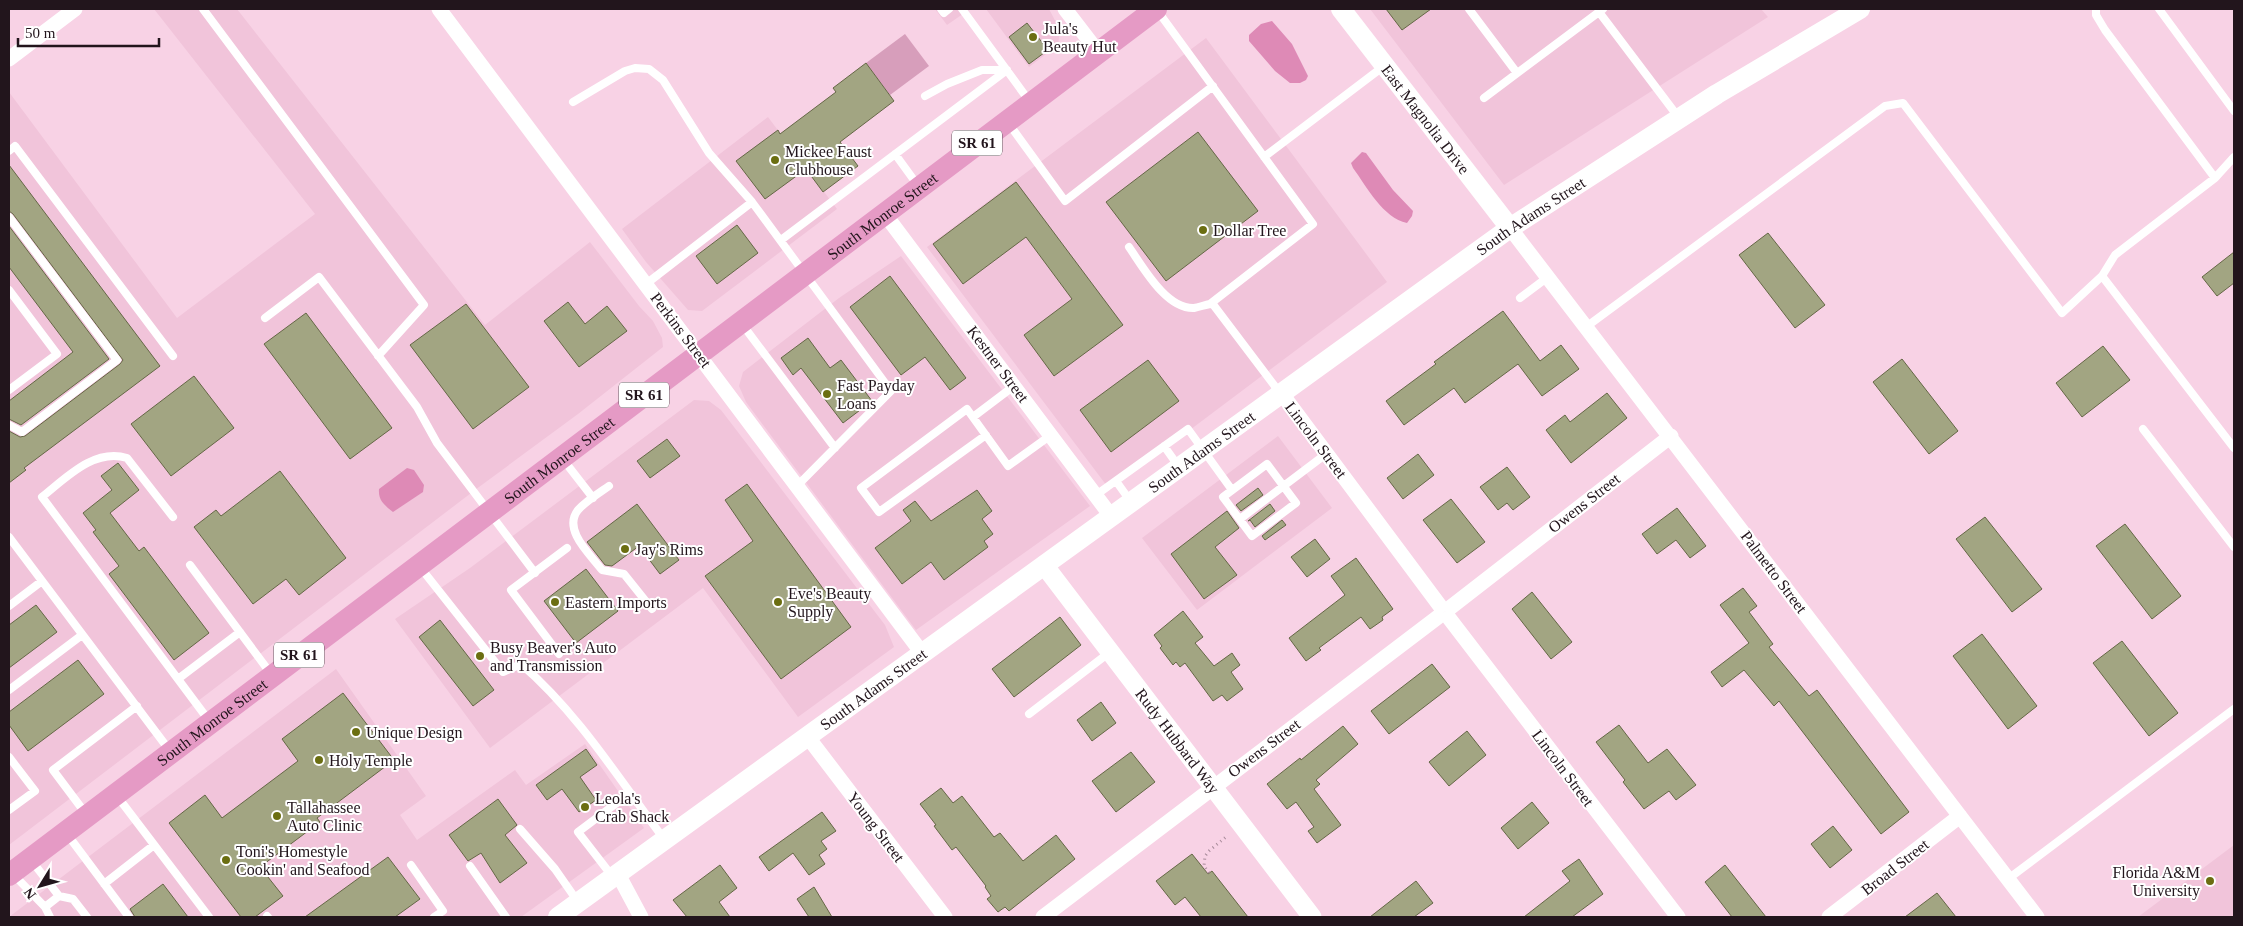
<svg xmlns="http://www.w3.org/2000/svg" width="2243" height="926" font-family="Georgia,serif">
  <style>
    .built { fill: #f1c4da }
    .green { fill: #d79ebb }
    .water { fill: #de8ab6 }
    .building { fill: #a2a582; stroke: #656746 }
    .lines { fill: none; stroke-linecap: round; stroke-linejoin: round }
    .path { stroke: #a78a99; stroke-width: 3; stroke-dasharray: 1 4; stroke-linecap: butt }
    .service { stroke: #fff; stroke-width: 8 }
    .minor { stroke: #fff; stroke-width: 15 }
    .tertiary { stroke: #fff; stroke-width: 19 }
    .secondary { stroke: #fff; stroke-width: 20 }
    .primary { stroke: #e59ac5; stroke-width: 22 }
    .poi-dot { fill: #6b6e11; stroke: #fff; stroke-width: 2 }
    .labels { text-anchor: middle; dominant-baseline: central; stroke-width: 4; stroke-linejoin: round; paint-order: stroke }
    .shield { fill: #fff; stroke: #645b60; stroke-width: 1 }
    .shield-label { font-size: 15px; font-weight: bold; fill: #22151c }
    .poi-label { font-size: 16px; fill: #22151c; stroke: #fff; text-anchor: start }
    .street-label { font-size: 16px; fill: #22151c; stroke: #fff }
  </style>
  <rect width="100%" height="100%" fill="#f8d2e5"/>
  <path class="built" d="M 154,9 L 237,9 L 485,325 L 590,242 L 639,306 L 653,321 L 662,338 L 663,347 L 578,414 L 479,487 L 9,845 L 9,92 L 177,318 L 315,214 Z
    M 935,9 L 970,9 L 947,25 Z
    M 986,9 L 1049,9 L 1060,30 L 1058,45 L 1029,67 Z
    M 1370,9 L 1761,9 L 1768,17 L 1504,185 Z
    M 1206,38 L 1387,282 L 1110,490 L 927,247 Z
    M 768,117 L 837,209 L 702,311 L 688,310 L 646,262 L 622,229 Z
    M 901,256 L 1090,506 L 916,630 L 746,402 L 739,386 L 743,372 L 839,298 Z
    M 694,400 L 709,401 L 721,410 L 885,625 L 894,647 L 798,717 L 703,588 L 490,748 L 395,619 L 470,568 Z
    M 1278,436 L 1332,508 L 1197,610 L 1142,538 Z
    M 336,669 L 426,796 L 400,815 L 417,840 L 515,770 L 526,785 L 585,744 L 644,828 L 521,917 L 9,917 Z
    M 2234,845 L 2234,917 L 2138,917 Z"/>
  <path class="green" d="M 905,34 L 929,66 L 890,95 L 866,63 Z"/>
  <path class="water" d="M 1272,21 L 1292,44 L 1308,76 L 1306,80 L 1300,83 L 1290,83 L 1275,71 L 1249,41 L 1249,35 L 1261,24 Z
    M 1362,152 L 1366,153 L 1393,190 L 1413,211 L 1412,216 L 1407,223 C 1383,218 1367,187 1353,168 L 1351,163 Z
    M 407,468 L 414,470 L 424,485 L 423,492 L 393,512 C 384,505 378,500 379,489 Z"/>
  <path class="building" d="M 1386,9 L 1431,9 L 1402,30 Z
    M 1027,23 L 1048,50 L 1029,64 L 1009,37 Z
    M 866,63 L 894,101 L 840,142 L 858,166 L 823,192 L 806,169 L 765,199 L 736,161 L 778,130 L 780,134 L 836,92 L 833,88 Z
    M 1198,132 L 1258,211 L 1166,281 L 1106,202 Z
    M 9,165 L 160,366 L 24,468 L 26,470 L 9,483 L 9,431 L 20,437 L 25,436 L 120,364 L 123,360 L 13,214 L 9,211 Z
    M 1016,182 L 1123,325 L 1054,376 L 1024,335 L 1072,299 L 1026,237 L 963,284 L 933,244 Z
    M 737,225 L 758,253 L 717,284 L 696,256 Z
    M 9,226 L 109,359 L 21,425 L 9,419 L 9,401 L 73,352 L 9,267 Z
    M 1768,233 L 1825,305 L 1795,328 L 1739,255 Z
    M 2234,252 L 2234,283 L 2217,296 L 2202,277 Z
    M 890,276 L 966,378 L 950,390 L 925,357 L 901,375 L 850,307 Z
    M 568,302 L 585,324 L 607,306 L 627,331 L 579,367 L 544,321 Z
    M 466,304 L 529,387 L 473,429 L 410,345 Z
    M 1503,311 L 1540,361 L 1561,345 L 1579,369 L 1542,396 L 1518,364 L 1465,403 L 1454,388 L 1404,425 L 1386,401 L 1436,364 L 1434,362 Z
    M 306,313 L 392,428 L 350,459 L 264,344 Z
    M 808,338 L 830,368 L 841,360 L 872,401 L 843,423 L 801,368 L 793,375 L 781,358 Z
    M 2103,346 L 2130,380 L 2082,417 L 2056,383 Z
    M 1902,359 L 1958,431 L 1929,454 L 1873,382 Z
    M 1148,360 L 1179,401 L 1111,452 L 1080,410 Z
    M 194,376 L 234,428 L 171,476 L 131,424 Z
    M 1607,393 L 1627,418 L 1571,463 L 1546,430 L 1565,415 L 1570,422 Z
    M 667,439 L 680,456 L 650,478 L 637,461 Z
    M 1418,454 L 1434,475 L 1403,499 L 1387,478 Z
    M 118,463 L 139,490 L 110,513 L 139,551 L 144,547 L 209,633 L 174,660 L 109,574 L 119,566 L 93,532 L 96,530 L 83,513 L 112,490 L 101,476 Z
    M 1507,467 L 1530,497 L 1513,510 L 1507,503 L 1498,510 L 1480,487 Z
    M 280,471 L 346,558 L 299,595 L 286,579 L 253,604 L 194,527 L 216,510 L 221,516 Z
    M 747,484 L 851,627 L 781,679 L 705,576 L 753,541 L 725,500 Z
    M 1258,488 L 1263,495 L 1241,511 L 1236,505 Z
    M 977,490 L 992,511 L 982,519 L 993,534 L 984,541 L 988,547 L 944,580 L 931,562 L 902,584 L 875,548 L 911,521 L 903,510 L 915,501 L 931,521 Z
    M 1451,499 L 1485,542 L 1457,563 L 1423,520 Z
    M 637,504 L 679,560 L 660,574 L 639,546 L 612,566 L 605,565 L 587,542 Z
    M 1270,504 L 1275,511 L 1255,527 L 1250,520 L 1248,521 Z
    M 1677,508 L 1706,546 L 1690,558 L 1676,540 L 1657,554 L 1642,534 Z
    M 1227,511 L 1239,528 L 1215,547 L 1237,575 L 1204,599 L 1171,554 Z
    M 1985,517 L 2042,589 L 2012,612 L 1956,539 Z
    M 1282,520 L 1286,525 L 1265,540 L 1262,536 Z
    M 2125,524 L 2181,596 L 2152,619 L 2096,546 Z
    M 1315,539 L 1330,559 L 1307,577 L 1291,557 Z
    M 1356,558 L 1393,609 L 1382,617 L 1383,620 L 1370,629 L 1361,617 L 1319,648 L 1321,650 L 1306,661 L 1289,638 L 1345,595 L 1331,576 Z
    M 586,569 L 618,611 L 576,643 L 544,601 Z
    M 1743,588 L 1757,606 L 1749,612 L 1773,644 L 1769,647 L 1809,696 L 1817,690 L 1909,812 L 1881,834 L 1779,701 L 1774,706 L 1744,670 L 1722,687 L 1711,672 L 1749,643 L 1720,605 Z
    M 1532,592 L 1572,642 L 1551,659 L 1512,609 Z
    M 36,605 L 57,632 L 9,668 L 9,625 Z
    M 1183,611 L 1203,637 L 1195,643 L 1214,666 L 1232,653 L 1240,665 L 1231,672 L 1243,689 L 1227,701 L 1222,695 L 1213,701 L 1185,663 L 1180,667 L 1176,662 L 1173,665 L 1160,648 L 1162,646 L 1154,635 Z
    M 1060,617 L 1081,645 L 1014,697 L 992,669 Z
    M 440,620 L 494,690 L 473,706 L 419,637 Z
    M 1982,634 L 2037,706 L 2008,729 L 1953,656 Z
    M 2122,641 L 2178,713 L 2149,736 L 2093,663 Z
    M 78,660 L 104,694 L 28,751 L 9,725 L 9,712 Z
    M 1432,664 L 1450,687 L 1389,734 L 1371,711 Z
    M 343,693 L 394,760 L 317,818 L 320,822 L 260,867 L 283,896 L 255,917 L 241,917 L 169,823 L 205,795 L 222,818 L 298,761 L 282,739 Z
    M 1101,702 L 1116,723 L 1092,741 L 1077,720 Z
    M 1619,725 L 1648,763 L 1667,749 L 1696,785 L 1676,800 L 1669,791 L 1644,809 L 1623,782 L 1625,780 L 1596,742 Z
    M 1343,726 L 1358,744 L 1316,780 L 1320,784 L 1314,789 L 1341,825 L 1317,843 L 1308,831 L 1314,827 L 1296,802 L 1287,809 L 1267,784 L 1300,758 L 1301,760 Z
    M 1467,731 L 1486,755 L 1449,786 L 1429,762 Z
    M 586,749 L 597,765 L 580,777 L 596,800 L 579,812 L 562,789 L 547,800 L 536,785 Z
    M 1131,752 L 1155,782 L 1116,812 L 1092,781 Z
    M 941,788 L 953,803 L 962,796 L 994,837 L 1000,833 L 1023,861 L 1056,835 L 1075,859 L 1009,911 L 1005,907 L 998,912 L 987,899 L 991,896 L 985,887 L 986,886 L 956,847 L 952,850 L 934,826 L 936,825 L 920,804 Z
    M 498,799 L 517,825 L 505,835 L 527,863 L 500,883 L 481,853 L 468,861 L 449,835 Z
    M 1532,802 L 1549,823 L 1518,849 L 1501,828 Z
    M 822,812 L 836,831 L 821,841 L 827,849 L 819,855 L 825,864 L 809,875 L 793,853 L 769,871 L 759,857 Z
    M 1833,826 L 1852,850 L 1830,868 L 1811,844 Z
    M 1192,854 L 1208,874 L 1212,871 L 1248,917 L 1201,917 L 1185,897 L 1175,905 L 1156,881 Z
    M 388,857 L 420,899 L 395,917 L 305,917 Z
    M 1579,859 L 1603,894 L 1572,917 L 1524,917 L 1570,881 L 1562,871 Z
    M 720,865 L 737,888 L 719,902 L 730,917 L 687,917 L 673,900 Z
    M 1725,865 L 1766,917 L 1732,917 L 1705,882 Z
    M 1416,881 L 1433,903 L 1414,917 L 1370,917 Z
    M 163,884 L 188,917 L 135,917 L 130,909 Z
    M 814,887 L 832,917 L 809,917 L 797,899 Z
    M 1937,893 L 1956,917 L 1905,917 Z"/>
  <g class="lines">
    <path class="path" d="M 1209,873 L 1204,866 L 1205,856 L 1209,851 L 1227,836"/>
    <path class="service" d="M 203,9 L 424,305 L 378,356
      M 941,9 L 944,13 L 949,9
      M 962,9 L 1030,102
      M 1469,9 L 1517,73
      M 2096,9 L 2096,15 L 2105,30 L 2215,178
      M 2159,9 L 2234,111
      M 1599,12 L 1679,118
      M 925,96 L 947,84 L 982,70 L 1007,70
      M 1484,98 L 1603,9
      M 573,102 L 625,71 L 635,68 L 649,69 L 663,80 L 709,153 L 752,202 L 891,391 L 797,486
      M 1009,124 L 1065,201 L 1213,86
      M 9,151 L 15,146 L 173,356
      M 895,154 L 919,187
      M 1264,157 L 1384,66
      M 9,217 L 117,360 L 22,432 L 9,425
      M 781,240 L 1007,70
      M 1129,247 C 1143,267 1166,309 1194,308 C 1199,307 1205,305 1210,304 L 1313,224 L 1157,10
      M 2102,276 L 2234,448
      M 646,284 L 752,202
      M 9,290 L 57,354 L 9,390
      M 1520,298 L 1548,277
      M 1212,303 L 1280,393
      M 265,318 L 319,277 L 417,407 L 437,443 L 535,573
      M 742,324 L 835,448
      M 1586,327 L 1885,106 L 1903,103 L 2062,313 L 2102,276 L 2115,255 L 2215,178 L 2234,157
      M 973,417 L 1014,386
      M 2143,429 L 2234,547
      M 986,435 L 879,512 L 861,488 L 967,409 L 1008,466 L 1051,435
      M 1164,446 L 1179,467
      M 562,458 L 593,498
      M 1267,464 L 1296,503 L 1252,536 L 1223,497 Z
      M 1116,481 L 1131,502
      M 609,486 C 599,493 586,501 578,510 C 562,530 591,555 602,570 L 624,574 L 652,609
      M 1096,495 L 1188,429 L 1232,490
      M 173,517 L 127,458 C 94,448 66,478 42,497 L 210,722
      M 1240,519 L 1326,454
      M 9,537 L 170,751
      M 190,565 L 271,674
      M 420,567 L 503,672 L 521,664 C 578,713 619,779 664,839
      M 9,606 L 42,581
      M 559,654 L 511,590 L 567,548
      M 178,679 L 240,632
      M 9,690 L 82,635
      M 1029,714 L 1110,652
      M 9,757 L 35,791 L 9,810
      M 117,796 L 209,917
      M 86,814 L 53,770 L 137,706
      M 520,829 L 555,869 L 578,902
      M 67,834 L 129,917
      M 31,860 L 59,896 L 73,899 L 87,917
      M 411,865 L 443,911 L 434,917
      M 470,866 L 506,917
      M 13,874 L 45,907 L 50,917
      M 612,876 L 578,832 L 630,793
      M 2008,879 L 2234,709
      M 104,884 L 154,845
      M 45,907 L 59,896
      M 267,916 L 268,917"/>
    <path class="minor" d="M 439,9 L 922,653
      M 1065,9 L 1098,52
      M 9,59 L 75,9
      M 884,213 L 1111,516
      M 1510,228 L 2037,917
      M 1282,394 L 1440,606
      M 1451,607 L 1671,436
      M 1449,618 L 1678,917
      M 807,736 L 945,917
      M 618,874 L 641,917
      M 1043,917 L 1438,617
      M 1829,917 L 1960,816"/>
    <path class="tertiary" id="s1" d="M 1044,565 L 1312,917"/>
    <g class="secondary">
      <path id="s2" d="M 1341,9 L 1510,228"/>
      <path id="s3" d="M 558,917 L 1510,228 L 1717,94 L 1860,9"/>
    </g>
    <path class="primary" id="s4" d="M 9,875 L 1156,9"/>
  </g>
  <g class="poi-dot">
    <circle cx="1033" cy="37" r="5"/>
    <circle cx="775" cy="160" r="5"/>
    <circle cx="1203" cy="230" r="5"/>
    <circle cx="827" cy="394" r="5"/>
    <circle cx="625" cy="549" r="5"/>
    <circle cx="555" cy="602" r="5"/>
    <circle cx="778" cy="602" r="5"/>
    <circle cx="480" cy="656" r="5"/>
    <circle cx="356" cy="732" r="5"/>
    <circle cx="319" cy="760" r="5"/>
    <circle cx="585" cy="807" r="5"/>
    <circle cx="277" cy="816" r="5"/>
    <circle cx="226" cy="860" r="5"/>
    <circle cx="2210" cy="881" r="5"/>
  </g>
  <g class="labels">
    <g class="shield">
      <rect x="952" y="130.5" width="50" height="25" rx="4"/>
      <rect x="619" y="382.5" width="50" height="25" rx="4"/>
      <rect x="274" y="642.5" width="50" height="25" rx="4"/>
    </g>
    <g class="shield-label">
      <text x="977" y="143">SR 61</text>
      <text x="644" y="395">SR 61</text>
      <text x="299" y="655">SR 61</text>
    </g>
    <g class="poi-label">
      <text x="1043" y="28">Jula's<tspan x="1043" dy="18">Beauty Hut</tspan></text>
      <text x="785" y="151">Mickee Faust<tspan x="785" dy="18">Clubhouse</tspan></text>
      <text x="1213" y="230">Dollar Tree</text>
      <text x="837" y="385">Fast Payday<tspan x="837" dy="18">Loans</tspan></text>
      <text x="635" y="549">Jay's Rims</text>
      <text x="788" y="593">Eve's Beauty<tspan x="788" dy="18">Supply</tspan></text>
      <text x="565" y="602">Eastern Imports</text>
      <text x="490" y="647">Busy Beaver's Auto<tspan x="490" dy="18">and Transmission</tspan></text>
      <text x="366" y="732">Unique Design</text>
      <text x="329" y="760">Holy Temple</text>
      <text x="595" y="798">Leola's<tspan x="595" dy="18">Crab Shack</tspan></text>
      <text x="287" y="807">Tallahassee<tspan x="287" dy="18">Auto Clinic</tspan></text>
      <text x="236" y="851">Toni's Homestyle<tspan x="236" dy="18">Cookin' and Seafood</tspan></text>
      <text x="2200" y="872" text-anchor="end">Florida A&amp;M<tspan x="2200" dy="18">University</tspan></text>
    </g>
    <g class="street-label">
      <text stroke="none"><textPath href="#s2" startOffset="139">East Magnolia Drive</textPath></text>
      <text stroke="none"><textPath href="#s4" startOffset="1094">South Monroe Street</textPath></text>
      <text stroke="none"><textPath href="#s3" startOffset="1199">South Adams Street</textPath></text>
      <text transform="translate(681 330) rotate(53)">Perkins Street</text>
      <text transform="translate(998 364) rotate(53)">Kestner Street</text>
      <text transform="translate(1316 440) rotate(53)">Lincoln Street</text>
      <text stroke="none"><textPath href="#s3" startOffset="794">South Adams Street</textPath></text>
      <text stroke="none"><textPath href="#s4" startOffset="689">South Monroe Street</textPath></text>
      <text transform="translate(1584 503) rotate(-38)">Owens Street</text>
      <text transform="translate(1774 572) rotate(53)">Palmetto Street</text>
      <text stroke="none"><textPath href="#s3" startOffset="389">South Adams Street</textPath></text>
      <text stroke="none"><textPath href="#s4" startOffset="254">South Monroe Street</textPath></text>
      <text stroke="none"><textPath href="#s1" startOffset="221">Rudy Hubbard Way</textPath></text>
      <text transform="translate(1264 748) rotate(-37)">Owens Street</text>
      <text transform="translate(1563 768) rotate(53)">Lincoln Street</text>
      <text transform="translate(876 827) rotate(53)">Young Street</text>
      <text transform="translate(1895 867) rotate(-38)">Broad Street</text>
    </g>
  </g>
  <rect width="2243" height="926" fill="none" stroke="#22151c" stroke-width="20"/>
  <g transform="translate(40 886) rotate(233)" stroke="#ffffff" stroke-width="4" paint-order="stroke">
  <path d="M0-4L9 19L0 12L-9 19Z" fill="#22151c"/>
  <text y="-8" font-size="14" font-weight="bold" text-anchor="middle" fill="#22151c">N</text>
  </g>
  <path d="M18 38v8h141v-8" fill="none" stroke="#22151c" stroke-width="2.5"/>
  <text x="25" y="38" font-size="15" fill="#22151c" stroke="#ffffff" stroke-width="4" paint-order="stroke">50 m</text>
</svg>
